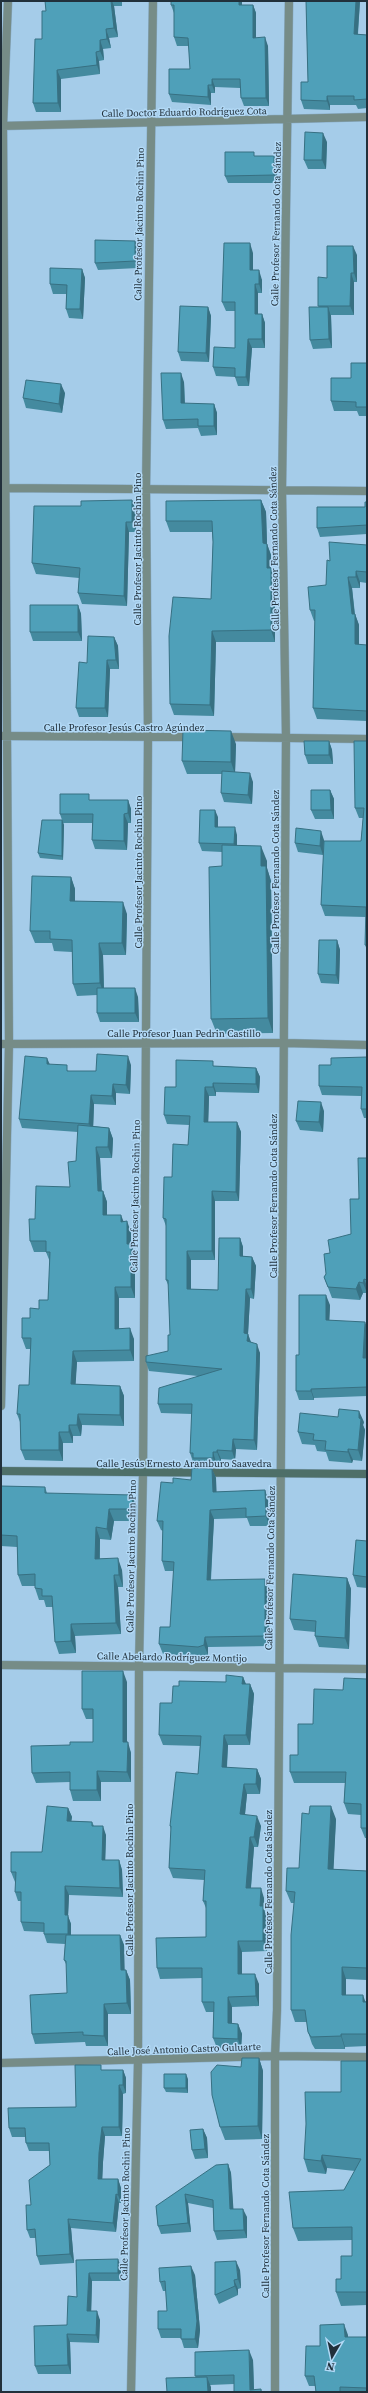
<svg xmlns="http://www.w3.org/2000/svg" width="368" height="2393" font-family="'Source Serif 4',serif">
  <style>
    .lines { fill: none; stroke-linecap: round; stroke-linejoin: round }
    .street-casing { stroke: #88aac3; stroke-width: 9 }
    .secondary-casing { stroke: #88aac3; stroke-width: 9 }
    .street { stroke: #768c87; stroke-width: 8 }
    .secondary { stroke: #4e6f68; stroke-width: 8 }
    .wall { fill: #448a9f }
    .shaded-wall { fill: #377082 }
    .building { fill: #4fa0b9; stroke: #377082 }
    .labels { text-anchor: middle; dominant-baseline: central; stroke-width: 3; stroke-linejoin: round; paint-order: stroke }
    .street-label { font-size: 10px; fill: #21303b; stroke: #b2d9f6 }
  </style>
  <rect width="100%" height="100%" fill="#a5cce9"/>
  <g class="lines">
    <defs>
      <path id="street" d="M 1,126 L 367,117
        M 2,488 L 367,491
        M 2,736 L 192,737
        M 224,737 L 367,739
        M 1,1044 L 284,1043 L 367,1045
        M 1,1406 L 9,1044 L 3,126 L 8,1
        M 1,1665 L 367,1669
        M 1,2063 L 275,2056 L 367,2057
        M 131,2392 L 138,2061 L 139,1666 L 143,1473 L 148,737 L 146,489 L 153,1
        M 275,2392 L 275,2056 L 277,2010 L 286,738 L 282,490 L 289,1"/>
      <path id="secondary" d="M 1,1471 L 367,1474"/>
    </defs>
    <use href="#street" class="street-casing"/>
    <use href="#secondary" class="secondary-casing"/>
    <use href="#street" class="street"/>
    <use href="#secondary" class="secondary"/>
  </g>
  <path class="wall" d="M 45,1 L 122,1 L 122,6 L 114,6 L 118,37 L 109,38 L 111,48 L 103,49 L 104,60 L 99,61 L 100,74 L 61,79 L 61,112 L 36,112 L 33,103 L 42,39 L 46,11 Z
    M 242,1 L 242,5 L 253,5 L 256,13 L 256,38 L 268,46 L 269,106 L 244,106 L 241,98 L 240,88 L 215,87 L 215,93 L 211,93 L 211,105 L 172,102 L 169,94 L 190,69 L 189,46 L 177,46 L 174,37 L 174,13 L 171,5 Z
    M 306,1 L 360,1 L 358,34 L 367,35 L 367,108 L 358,109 L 356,105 L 330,105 L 330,110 L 304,109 L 301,100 L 308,82 Z
    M 327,142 L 326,169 L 308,169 L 304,160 Z
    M 277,164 L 277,183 L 228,183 L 225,176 Z
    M 135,241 L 138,249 L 138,268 L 98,270 L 95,263 Z
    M 253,253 L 253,270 L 262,280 L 262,293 L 258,293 L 258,314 L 262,314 L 265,323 L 265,348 L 252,348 L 249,386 L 238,386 L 235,377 L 216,376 L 213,367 L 235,348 L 235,311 L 226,311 L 222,302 Z
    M 357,255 L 357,282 L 354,282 L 354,315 L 331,315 L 332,348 L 313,349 L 310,340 L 319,307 L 318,306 L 327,278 Z
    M 82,269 L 85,278 L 83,319 L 69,318 L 66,309 L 66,294 L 53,294 L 50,284 Z
    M 208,307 L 211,316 L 209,362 L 181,361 L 178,352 Z
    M 367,363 L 367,416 L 359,416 L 357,411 L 334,411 L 331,401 L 351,378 Z
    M 184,382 L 185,404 L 214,404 L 217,413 L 217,435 L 201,436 L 198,428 L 166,429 L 163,420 Z
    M 65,393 L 62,413 L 26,408 L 23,398 Z
    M 132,500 L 136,511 L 136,532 L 129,532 L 127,606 L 82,604 L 78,593 L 79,578 L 36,574 L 32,563 L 81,506 Z
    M 261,500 L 266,512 L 267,544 L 271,555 L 271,569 L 275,580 L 275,642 L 216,642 L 214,716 L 174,715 L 170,704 L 211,599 L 213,542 L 212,532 L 170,532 L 166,521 Z
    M 367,502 L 367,534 L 320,537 L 317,528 L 365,507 Z
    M 367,545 L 367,583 L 360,582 L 360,588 L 352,588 L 355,614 L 359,625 L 359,645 L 367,645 L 367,721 L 317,719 L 313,708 L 315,621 L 314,621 L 310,610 L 326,585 L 330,561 Z
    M 78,605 L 81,614 L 82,641 L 33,641 L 30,632 Z
    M 114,637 L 118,646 L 119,669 L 110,669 L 108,717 L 79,717 L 76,708 L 87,663 Z
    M 329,741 L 332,750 L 333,764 L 308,764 L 305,755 Z
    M 367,741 L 367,950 L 365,945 L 366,917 L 325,916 L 321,905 L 324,842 L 323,855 L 298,852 L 295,843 L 324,840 L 324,841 L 361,841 L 363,818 L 359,818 L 355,808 Z
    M 236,744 L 235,772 L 253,782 L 252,804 L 224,802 L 221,793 L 222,774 L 187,774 L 182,761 Z
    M 330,790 L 334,799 L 334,819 L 315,819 L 311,810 Z
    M 91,800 L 128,800 L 131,809 L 131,823 L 128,823 L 127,850 L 95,849 L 92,840 L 92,823 L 63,823 L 60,814 Z
    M 218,817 L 218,827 L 237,835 L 237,845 L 267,861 L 267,868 L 271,881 L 273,1033 L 217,1034 L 211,1019 L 222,866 L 222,852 L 202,851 L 199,843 Z
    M 62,820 L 64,825 L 63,860 L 40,858 L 38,853 Z
    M 71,877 L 75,889 L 75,901 L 127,914 L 126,955 L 103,955 L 104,988 L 138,997 L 139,1022 L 100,1022 L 97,1013 L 97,995 L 77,996 L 73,984 L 72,952 L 54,951 L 52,943 L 35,943 L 30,931 Z
    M 337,940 L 340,950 L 339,984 L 321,983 L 318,974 Z
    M 367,1057 L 367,1118 L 364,1118 L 361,1109 L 361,1096 L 322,1095 L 319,1086 L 331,1065 Z
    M 50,1065 L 69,1071 L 96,1071 L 131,1065 L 130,1094 L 116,1093 L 116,1105 L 94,1104 L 93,1126 L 109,1128 L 113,1139 L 112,1158 L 100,1158 L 102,1191 L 103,1191 L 107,1202 L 107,1215 L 123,1222 L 131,1232 L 131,1244 L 135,1255 L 135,1298 L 119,1298 L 119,1328 L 134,1339 L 134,1361 L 77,1362 L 75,1384 L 120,1386 L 124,1396 L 124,1426 L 82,1425 L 81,1436 L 73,1436 L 73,1443 L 63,1443 L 63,1461 L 25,1460 L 21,1450 L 20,1422 L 17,1414 L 29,1385 L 31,1349 L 26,1349 L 22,1338 L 30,1318 L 48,1300 L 50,1262 L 46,1252 L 34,1252 L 30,1241 L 35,1219 L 70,1187 L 76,1161 L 78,1132 L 22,1128 L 19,1119 Z
    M 215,1066 L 256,1068 L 260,1077 L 259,1093 L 216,1092 L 216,1096 L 209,1096 L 208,1122 L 237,1122 L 241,1132 L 239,1201 L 215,1201 L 215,1260 L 191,1260 L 191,1289 L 218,1290 L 240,1238 L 243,1247 L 243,1256 L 252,1257 L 256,1266 L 254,1299 L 250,1298 L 248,1334 L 251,1342 L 260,1353 L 257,1450 L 236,1449 L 235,1460 L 221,1459 L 221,1462 L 216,1462 L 216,1467 L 196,1467 L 194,1462 L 193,1462 L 190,1453 L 192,1414 L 161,1413 L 158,1404 L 198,1376 L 149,1371 L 146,1362 L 168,1351 L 170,1335 L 169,1287 L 166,1280 L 166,1226 L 163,1218 L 172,1177 L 188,1145 L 189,1125 L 167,1124 L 164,1115 L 176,1087 Z
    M 324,1111 L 323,1132 L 300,1130 L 296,1121 Z
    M 367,1158 L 367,1293 L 363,1293 L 360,1300 L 332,1298 L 324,1277 L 326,1274 L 330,1253 L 351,1234 Z
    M 330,1305 L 329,1320 L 367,1327 L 367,1396 L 314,1398 L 314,1400 L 299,1400 L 296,1391 L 299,1355 Z
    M 364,1422 L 363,1425 L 365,1430 L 362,1461 L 353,1460 L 352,1463 L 329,1461 L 326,1452 L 317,1451 L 315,1445 L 302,1444 L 298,1432 Z
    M 212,1469 L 216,1478 L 216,1492 L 265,1490 L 268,1500 L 269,1526 L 250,1526 L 247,1518 L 214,1519 L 211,1580 L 268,1589 L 269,1646 L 208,1647 L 208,1655 L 202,1657 L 163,1654 L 159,1644 L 170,1627 L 174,1571 L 165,1571 L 162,1561 L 163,1531 L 161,1530 L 157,1521 L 173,1483 L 191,1480 Z
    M 1,1486 L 45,1487 L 47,1493 L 137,1506 L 136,1521 L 114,1521 L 111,1540 L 100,1539 L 100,1559 L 122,1570 L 123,1587 L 118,1587 L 121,1634 L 75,1636 L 76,1653 L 59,1654 L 55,1642 L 53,1607 L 46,1607 L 44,1600 L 39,1600 L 35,1588 L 35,1586 L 22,1586 L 18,1575 L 17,1547 L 1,1546 Z
    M 367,1541 L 367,1588 L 357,1587 L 353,1575 Z
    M 347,1578 L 351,1589 L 349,1649 L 319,1647 L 315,1636 L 315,1632 L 294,1630 L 290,1619 Z
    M 243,1677 L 246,1684 L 250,1684 L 254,1694 L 250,1745 L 228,1745 L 227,1768 L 257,1769 L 261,1779 L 260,1794 L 247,1794 L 245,1814 L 261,1826 L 258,1847 L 254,1847 L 251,1888 L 264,1898 L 264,1909 L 266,1916 L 267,1951 L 242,1952 L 242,1974 L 259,1984 L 259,2006 L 232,2007 L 232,2024 L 238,2024 L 242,2034 L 241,2049 L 217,2048 L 213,2038 L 214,2012 L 206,2012 L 202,2002 L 202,1978 L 160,1979 L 157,1968 L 206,1937 L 206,1908 L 203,1901 L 204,1880 L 173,1878 L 169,1868 L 171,1830 L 170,1826 L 198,1774 L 200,1746 L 163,1745 L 159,1735 L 179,1686 L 226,1682 Z
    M 367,1679 L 367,1838 L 365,1838 L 361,1828 L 361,1815 L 348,1814 L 344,1803 L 345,1783 L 294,1783 L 290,1772 L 313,1724 L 343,1690 Z
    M 127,1682 L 127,1742 L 131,1753 L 131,1782 L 101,1782 L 101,1801 L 73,1801 L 70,1790 L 70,1782 L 36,1783 L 32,1773 L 70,1745 L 93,1742 L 93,1719 L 86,1719 L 82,1709 Z
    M 68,1808 L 72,1817 L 71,1821 L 92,1822 L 94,1826 L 106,1835 L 105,1860 L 119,1860 L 122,1870 L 123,1897 L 69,1895 L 68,1916 L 71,1924 L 71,1935 L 120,1935 L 124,1945 L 124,1970 L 126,1970 L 130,1980 L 131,2014 L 108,2014 L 108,2046 L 86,2046 L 85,2042 L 35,2044 L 32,2034 L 67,1993 L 67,1966 L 64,1960 L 65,1944 L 47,1943 L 44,1934 L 44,1932 L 24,1931 L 21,1922 L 21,1901 L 18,1901 L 15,1892 L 16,1882 L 15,1882 L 11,1872 L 42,1852 Z
    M 336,1819 L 333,1869 L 367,1871 L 367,1980 L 346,1979 L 346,1995 L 367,2002 L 367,2046 L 345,2047 L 345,2049 L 315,2049 L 312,2044 L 308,2032 L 307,2022 L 295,2022 L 291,2010 L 294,1903 L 291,1903 L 286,1891 L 299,1868 Z
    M 259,2058 L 263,2071 L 262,2139 L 225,2140 L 220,2127 L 241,2067 Z
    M 367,2061 L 367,2305 L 341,2306 L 336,2292 L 341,2279 L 352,2256 L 352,2240 L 298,2241 L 293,2228 L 344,2190 L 355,2171 L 327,2168 L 326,2174 L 308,2172 L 304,2159 L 341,2092 Z
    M 103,2070 L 123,2070 L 126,2078 L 126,2093 L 123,2094 L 122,2136 L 105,2136 L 103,2162 L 102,2179 L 118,2179 L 121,2188 L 121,2203 L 119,2203 L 116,2232 L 71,2228 L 74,2263 L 40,2265 L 37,2256 L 36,2238 L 30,2238 L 27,2230 L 31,2205 L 50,2165 L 49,2151 L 29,2151 L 26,2143 L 25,2137 L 12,2137 L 9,2128 L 76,2107 Z
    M 188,2079 L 188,2093 L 166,2092 L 164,2088 Z
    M 203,2129 L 207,2138 L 208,2158 L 195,2159 L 192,2150 Z
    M 228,2164 L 231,2173 L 233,2209 L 247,2217 L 247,2238 L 217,2240 L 214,2231 L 213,2208 L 188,2203 L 191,2232 L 161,2234 L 158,2226 L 156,2206 Z
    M 76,2260 L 121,2267 L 121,2281 L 92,2281 L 91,2311 L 100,2320 L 99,2343 L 70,2342 L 71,2374 L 38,2374 L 35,2366 L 67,2325 L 77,2297 Z
    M 240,2270 L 241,2288 L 238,2289 L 238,2295 L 219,2304 L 215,2295 Z
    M 195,2275 L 200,2330 L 198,2348 L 184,2348 L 181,2338 L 161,2338 L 158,2329 L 167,2311 L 166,2291 L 163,2291 L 160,2282 Z
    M 348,2335 L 348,2337 L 367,2337 L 367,2392 L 316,2392 L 315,2386 L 309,2386 L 305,2376 L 320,2346 Z
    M 253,2360 L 254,2390 L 261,2389 L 262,2392 L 234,2392 L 234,2384 L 210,2385 L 211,2392 L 167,2392 L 196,2377 L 195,2376 Z"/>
  <path class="shaded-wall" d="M 111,1 L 112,1 L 114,6 L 118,37 L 114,28 Z
    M 239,1 L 242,1 L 242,13 L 239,5 Z
    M 356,1 L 360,1 L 357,43 L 354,34 Z
    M 253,5 L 256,13 L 256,46 L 253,38 Z
    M 106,29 L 109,38 L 111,48 L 107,39 Z
    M 265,37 L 268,46 L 269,106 L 266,98 Z
    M 100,40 L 103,49 L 104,60 L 100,51 Z
    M 96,52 L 99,61 L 100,74 L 97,65 Z
    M 57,70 L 61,79 L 61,112 L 58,103 Z
    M 212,79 L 215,87 L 215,93 L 212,85 Z
    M 208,85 L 211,93 L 211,105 L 208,97 Z
    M 327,96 L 330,105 L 330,110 L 327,101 Z
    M 323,133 L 327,142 L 326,169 L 322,160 Z
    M 274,156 L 277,164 L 277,183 L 274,175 Z
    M 135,241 L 138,249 L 138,268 L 135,261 Z
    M 250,243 L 253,253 L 253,279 L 250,270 Z
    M 353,246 L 357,255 L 357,282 L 354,273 Z
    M 82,269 L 85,278 L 83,319 L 80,309 Z
    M 259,270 L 262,280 L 262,293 L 259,284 Z
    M 351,273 L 354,282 L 354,315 L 350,306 Z
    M 255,284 L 258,293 L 258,323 L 255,314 Z
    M 208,307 L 211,316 L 209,362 L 206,353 Z
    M 328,307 L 331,316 L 332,348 L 329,339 Z
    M 262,314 L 265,323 L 265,348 L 262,339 Z
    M 248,339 L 252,348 L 249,386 L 246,377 Z
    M 181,373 L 184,382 L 185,413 L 181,403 Z
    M 61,384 L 65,393 L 62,413 L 59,404 Z
    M 214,404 L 217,413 L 217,435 L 214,426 Z
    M 132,500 L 136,511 L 136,532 L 132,522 Z
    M 261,500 L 266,512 L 267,544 L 271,555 L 271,569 L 275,580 L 275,642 L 271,630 L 267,568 L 263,543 Z
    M 126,522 L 129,532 L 127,606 L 124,596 Z
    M 356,571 L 360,582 L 360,588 L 356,577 Z
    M 348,577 L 352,588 L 355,618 L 355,614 L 359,625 L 359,655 L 355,644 Z
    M 78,605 L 81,614 L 82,641 L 78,632 Z
    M 212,631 L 216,642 L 214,716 L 210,705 Z
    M 114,637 L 118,646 L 119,669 L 116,660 Z
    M 107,660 L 110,669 L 108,717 L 105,708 Z
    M 231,731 L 236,744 L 235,774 L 231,762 Z
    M 329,741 L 332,750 L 333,764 L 329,755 Z
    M 250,773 L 253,782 L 252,804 L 248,795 Z
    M 330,790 L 334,799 L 334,819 L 331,810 Z
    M 128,800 L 131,809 L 131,823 L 128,813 Z
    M 215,810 L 218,817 L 218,834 L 215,827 Z
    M 124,814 L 128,823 L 127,850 L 124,841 Z
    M 62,820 L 64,825 L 63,860 L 62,856 Z
    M 235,827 L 237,835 L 237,852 L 234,844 Z
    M 321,831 L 324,840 L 323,855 L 320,846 Z
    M 261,846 L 267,861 L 267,868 L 271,881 L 273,1033 L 268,1018 L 261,866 Z
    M 71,877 L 75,889 L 75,913 L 70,901 Z
    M 123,902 L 127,914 L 126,955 L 122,943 Z
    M 337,940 L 340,950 L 339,984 L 336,975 Z
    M 99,943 L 103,955 L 104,995 L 100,983 Z
    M 135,988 L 138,997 L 139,1022 L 135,1013 Z
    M 128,1056 L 131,1065 L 130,1094 L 126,1085 Z
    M 47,1058 L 51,1067 L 47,1064 Z
    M 256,1068 L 260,1077 L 259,1093 L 256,1084 Z
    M 213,1083 L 216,1092 L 216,1096 L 213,1087 Z
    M 113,1084 L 116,1093 L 116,1105 L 112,1096 Z
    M 205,1087 L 209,1096 L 208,1131 L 204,1122 Z
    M 91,1095 L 94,1104 L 93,1133 L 89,1124 Z
    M 321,1102 L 324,1111 L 323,1132 L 319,1122 Z
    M 237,1122 L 241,1132 L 239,1201 L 236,1192 Z
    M 109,1128 L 113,1139 L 112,1158 L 108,1147 Z
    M 96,1147 L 100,1158 L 102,1202 L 98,1191 Z
    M 103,1191 L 107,1202 L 107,1226 L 103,1215 Z
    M 212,1191 L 215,1201 L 215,1260 L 212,1251 Z
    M 121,1215 L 125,1225 L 121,1222 Z
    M 127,1221 L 131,1232 L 131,1255 L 127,1244 Z
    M 240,1238 L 243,1247 L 243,1266 L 240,1256 Z
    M 131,1244 L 135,1255 L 135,1298 L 131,1287 Z
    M 187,1251 L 191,1260 L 191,1298 L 187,1289 Z
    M 252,1257 L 256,1266 L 254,1299 L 251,1289 Z
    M 364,1279 L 367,1286 L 367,1293 L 363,1283 Z
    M 359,1282 L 363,1293 L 360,1300 L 356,1289 Z
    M 115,1287 L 119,1298 L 119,1339 L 115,1329 Z
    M 246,1289 L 250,1298 L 248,1334 L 251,1343 L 250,1350 L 244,1333 Z
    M 326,1295 L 330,1305 L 329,1329 L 326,1320 Z
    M 365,1322 L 367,1327 L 367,1359 L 363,1358 Z
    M 130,1328 L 134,1339 L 134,1361 L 130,1350 Z
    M 257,1344 L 260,1353 L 257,1450 L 254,1440 Z
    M 73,1351 L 77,1362 L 75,1395 L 71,1384 Z
    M 120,1386 L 124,1396 L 124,1426 L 120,1415 Z
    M 311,1389 L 314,1398 L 314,1400 L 311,1391 Z
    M 359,1411 L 364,1422 L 363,1425 L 365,1430 L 362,1461 L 358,1450 L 359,1418 Z
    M 78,1414 L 82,1425 L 81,1436 L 77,1425 Z
    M 69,1425 L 73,1436 L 73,1443 L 69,1432 Z
    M 59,1432 L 63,1443 L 63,1461 L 59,1450 Z
    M 233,1439 L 236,1449 L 235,1460 L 232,1451 Z
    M 348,1449 L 353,1460 L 352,1463 L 348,1452 Z
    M 217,1450 L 221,1459 L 221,1462 L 217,1452 Z
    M 213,1452 L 216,1462 L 216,1467 L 213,1458 Z
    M 212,1469 L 216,1478 L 217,1501 L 213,1492 Z
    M 265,1490 L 268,1500 L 269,1526 L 266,1516 Z
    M 133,1495 L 137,1506 L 136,1521 L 132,1509 Z
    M 109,1509 L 114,1521 L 111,1540 L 107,1529 Z
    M 210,1510 L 214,1519 L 210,1590 L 207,1580 Z
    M 96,1527 L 100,1539 L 99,1571 L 95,1559 Z
    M 118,1558 L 122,1570 L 123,1587 L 119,1575 Z
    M 114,1575 L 118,1587 L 121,1634 L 116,1623 Z
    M 347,1578 L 351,1589 L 349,1649 L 345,1638 Z
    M 265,1579 L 268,1589 L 269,1646 L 265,1636 Z
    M 71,1624 L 75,1636 L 76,1653 L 71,1641 Z
    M 205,1637 L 208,1647 L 208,1655 L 204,1645 Z
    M 123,1671 L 127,1682 L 127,1753 L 123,1742 Z
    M 243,1677 L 247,1687 L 242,1684 Z
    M 250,1684 L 254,1694 L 250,1745 L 246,1735 Z
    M 224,1735 L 228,1745 L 226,1777 L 222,1767 Z
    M 128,1742 L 131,1753 L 131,1782 L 127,1772 Z
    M 257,1769 L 261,1779 L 260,1794 L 256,1784 Z
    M 97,1771 L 101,1782 L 101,1801 L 97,1790 Z
    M 244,1784 L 247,1794 L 244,1824 L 240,1814 Z
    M 331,1806 L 336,1819 L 333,1881 L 328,1869 Z
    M 68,1808 L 72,1817 L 70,1830 L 67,1821 Z
    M 257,1816 L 261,1826 L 258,1847 L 254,1837 Z
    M 103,1826 L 106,1835 L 105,1869 L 102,1860 Z
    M 250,1837 L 254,1847 L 250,1898 L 246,1888 Z
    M 119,1860 L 122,1870 L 123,1897 L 120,1888 Z
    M 65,1886 L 69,1895 L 68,1916 L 71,1924 L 71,1944 L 68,1934 L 65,1915 Z
    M 261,1888 L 264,1898 L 264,1909 L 266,1916 L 267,1951 L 263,1941 L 260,1906 Z
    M 120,1935 L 124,1945 L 125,1980 L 121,1970 Z
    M 238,1941 L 242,1952 L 242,1984 L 238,1974 Z
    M 342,1967 L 346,1979 L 346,2008 L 342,1995 Z
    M 126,1970 L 130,1980 L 131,2014 L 127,2003 Z
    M 255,1974 L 259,1984 L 259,2006 L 256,1996 Z
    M 363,1995 L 367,2006 L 363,2002 Z
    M 228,1997 L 232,2007 L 232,2034 L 228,2023 Z
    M 104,2004 L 108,2014 L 108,2046 L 104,2036 Z
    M 238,2024 L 242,2034 L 241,2049 L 238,2039 Z
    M 341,2034 L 345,2047 L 345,2049 L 341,2036 Z
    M 259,2058 L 263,2071 L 262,2139 L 258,2126 Z
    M 123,2070 L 126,2078 L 126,2093 L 123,2085 Z
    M 186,2074 L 188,2079 L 188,2093 L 186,2088 Z
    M 119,2085 L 123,2094 L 122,2136 L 119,2127 Z
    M 102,2127 L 105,2136 L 103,2162 L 102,2187 L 98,2179 L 99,2153 Z
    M 203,2129 L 207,2138 L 208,2158 L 205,2149 Z
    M 322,2155 L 327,2168 L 326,2174 L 321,2161 Z
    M 228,2164 L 231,2173 L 234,2217 L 230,2209 Z
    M 118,2179 L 121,2188 L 121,2203 L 118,2195 Z
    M 116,2194 L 119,2203 L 116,2232 L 113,2223 Z
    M 185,2194 L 188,2203 L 191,2232 L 188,2223 Z
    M 243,2209 L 247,2217 L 247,2238 L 244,2230 Z
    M 68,2219 L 71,2228 L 74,2263 L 70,2254 Z
    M 118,2259 L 121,2267 L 121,2281 L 118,2273 Z
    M 236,2261 L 240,2270 L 241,2288 L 238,2279 Z
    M 191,2266 L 195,2275 L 200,2330 L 198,2348 L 195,2339 Z
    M 89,2273 L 92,2281 L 91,2319 L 87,2311 Z
    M 234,2280 L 238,2289 L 238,2295 L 235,2286 Z
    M 97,2311 L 100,2320 L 99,2343 L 96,2335 Z
    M 344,2324 L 348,2335 L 348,2347 L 345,2337 Z
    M 67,2334 L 70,2342 L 71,2374 L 68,2365 Z
    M 249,2350 L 253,2360 L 254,2392 L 250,2390 Z
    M 207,2377 L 211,2387 L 211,2392 L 208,2392 Z"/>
  <path class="building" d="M 45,1 L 111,1 L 114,28 L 106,29 L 107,39 L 100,40 L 100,51 L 96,52 L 97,65 L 57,70 L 58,103 L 33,103 L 35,39 L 42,39 L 42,11 L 46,11 Z
    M 171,1 L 239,1 L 239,5 L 253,5 L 253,38 L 265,37 L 266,98 L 241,98 L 240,79 L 212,79 L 212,85 L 208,85 L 208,97 L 169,94 L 169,69 L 190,69 L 188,38 L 174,37 L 174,5 L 171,5 Z
    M 306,1 L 356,1 L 354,34 L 367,35 L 367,99 L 354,100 L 354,96 L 327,96 L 327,101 L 301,100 L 301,82 L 308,82 Z
    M 305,132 L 323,133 L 322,160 L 304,160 Z
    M 225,152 L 254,152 L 254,156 L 274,156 L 274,175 L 225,176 Z
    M 95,240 L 135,241 L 135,261 L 95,263 Z
    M 224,243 L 250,243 L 250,270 L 259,270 L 259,284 L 255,284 L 255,314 L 262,314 L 262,339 L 248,339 L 246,377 L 235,377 L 235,368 L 213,367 L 214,347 L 235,348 L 235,302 L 222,302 Z
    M 327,246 L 353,246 L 354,273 L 351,273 L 350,306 L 318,306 L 318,277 L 327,278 Z
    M 50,268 L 82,269 L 80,309 L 66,309 L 67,285 L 50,284 Z
    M 180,306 L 208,307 L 206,353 L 178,352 Z
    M 309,307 L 328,307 L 329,339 L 310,340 Z
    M 351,363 L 367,363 L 367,407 L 356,407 L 356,402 L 331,401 L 331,378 L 351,378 Z
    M 161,373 L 181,373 L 181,403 L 214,404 L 214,426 L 198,426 L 198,419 L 163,420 Z
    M 26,380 L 61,384 L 59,404 L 23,398 Z
    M 132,500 L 132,522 L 126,522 L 124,596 L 78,593 L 80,568 L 32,563 L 34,506 L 81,506 L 81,501 Z
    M 261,500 L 263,543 L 267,544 L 267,568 L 271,568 L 271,630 L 212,631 L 210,705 L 170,704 L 169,636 L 173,597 L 211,599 L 213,542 L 212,521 L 166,521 L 166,501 Z
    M 365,502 L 367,502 L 367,525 L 317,528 L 317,507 L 365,507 Z
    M 329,542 L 367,545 L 367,572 L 356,571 L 356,577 L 348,577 L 352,614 L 355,614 L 355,644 L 367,645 L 367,711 L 313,708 L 315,610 L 310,610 L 308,587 L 326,585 L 327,560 L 330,561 Z
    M 30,605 L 78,605 L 78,632 L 30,632 Z
    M 88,636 L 114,637 L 116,660 L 107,660 L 105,708 L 76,708 L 79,662 L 87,663 Z
    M 183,730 L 231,731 L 231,762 L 182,761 Z
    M 304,741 L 329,741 L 329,755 L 305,755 Z
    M 354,741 L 367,741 L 367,945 L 365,945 L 366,907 L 321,905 L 324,841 L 361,841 L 364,808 L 355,808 Z
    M 222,771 L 250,773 L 248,795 L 221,793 Z
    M 311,790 L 330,790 L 331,810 L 311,810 Z
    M 60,794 L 89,794 L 89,800 L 128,800 L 128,813 L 124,814 L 124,841 L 92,840 L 93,814 L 60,814 Z
    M 200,810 L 215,810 L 215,827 L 235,827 L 234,844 L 199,843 Z
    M 42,820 L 62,820 L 62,856 L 38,853 Z
    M 296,828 L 321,831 L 320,846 L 295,843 Z
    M 222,845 L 261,846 L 261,866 L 266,866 L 268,1018 L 211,1019 L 209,867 L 222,866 Z
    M 32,876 L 71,877 L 70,901 L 123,902 L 122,943 L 99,943 L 100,983 L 73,984 L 72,940 L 50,939 L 50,931 L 30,931 Z
    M 319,940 L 337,940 L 336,975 L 318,974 Z
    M 97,988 L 135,988 L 135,1013 L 97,1013 Z
    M 97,1054 L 128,1056 L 126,1085 L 113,1084 L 112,1096 L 91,1095 L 89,1124 L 19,1119 L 25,1056 L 47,1058 L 47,1064 L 67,1065 L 67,1071 L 96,1071 Z
    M 367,1057 L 367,1109 L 361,1109 L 362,1087 L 319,1086 L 319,1065 L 331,1065 L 331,1058 Z
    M 176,1060 L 213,1061 L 213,1066 L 256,1068 L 256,1084 L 213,1083 L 213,1087 L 205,1087 L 204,1122 L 237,1122 L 236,1192 L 212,1191 L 212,1251 L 187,1251 L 187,1289 L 218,1290 L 219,1238 L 240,1238 L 240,1256 L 252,1257 L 251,1289 L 246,1289 L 244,1333 L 248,1334 L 247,1341 L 257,1344 L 254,1440 L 233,1439 L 232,1451 L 217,1450 L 217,1452 L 213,1452 L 213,1458 L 193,1458 L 193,1453 L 190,1453 L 192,1404 L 158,1404 L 159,1388 L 222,1369 L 146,1362 L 146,1356 L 168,1351 L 168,1335 L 170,1335 L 168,1280 L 166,1280 L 166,1219 L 163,1218 L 164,1177 L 172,1177 L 173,1144 L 188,1145 L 190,1116 L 164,1115 L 165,1087 L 176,1087 Z
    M 298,1101 L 321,1102 L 319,1122 L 296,1121 Z
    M 78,1125 L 109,1128 L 108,1147 L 96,1147 L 98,1191 L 103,1191 L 103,1215 L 121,1215 L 121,1222 L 127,1221 L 127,1244 L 131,1244 L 131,1287 L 115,1287 L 115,1329 L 130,1328 L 130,1350 L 73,1351 L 71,1384 L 120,1386 L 120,1415 L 78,1414 L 77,1425 L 69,1425 L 69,1432 L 59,1432 L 59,1450 L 21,1450 L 20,1414 L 17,1414 L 19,1385 L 29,1385 L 31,1338 L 22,1338 L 22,1318 L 30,1318 L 30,1308 L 39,1309 L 39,1300 L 48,1300 L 50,1252 L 46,1252 L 46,1241 L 30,1241 L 29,1219 L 35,1219 L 36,1186 L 70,1187 L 68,1162 L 76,1161 Z
    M 358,1158 L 367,1158 L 367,1280 L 364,1279 L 363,1283 L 359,1282 L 356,1289 L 328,1287 L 324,1277 L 326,1274 L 324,1254 L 330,1253 L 328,1240 L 351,1234 L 350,1199 L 359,1199 Z
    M 299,1295 L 326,1295 L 326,1320 L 365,1322 L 363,1358 L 367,1358 L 367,1387 L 311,1389 L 311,1391 L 296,1391 L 296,1355 L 299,1355 Z
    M 339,1409 L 359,1411 L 359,1418 L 361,1419 L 358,1450 L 348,1449 L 348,1452 L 325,1450 L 326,1441 L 313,1440 L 314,1434 L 298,1432 L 300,1413 L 338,1417 Z
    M 192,1468 L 212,1469 L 213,1492 L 265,1490 L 266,1516 L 246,1517 L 246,1508 L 210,1510 L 207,1580 L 265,1579 L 265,1636 L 205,1637 L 204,1645 L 198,1647 L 159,1644 L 160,1627 L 170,1627 L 174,1562 L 162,1561 L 163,1521 L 157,1521 L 161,1482 L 173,1483 L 173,1478 L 191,1480 Z
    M 1,1486 L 45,1487 L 45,1493 L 133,1495 L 132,1509 L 109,1509 L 107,1529 L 96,1527 L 95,1559 L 118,1558 L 119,1575 L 114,1575 L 116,1623 L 71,1624 L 71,1641 L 55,1642 L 52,1596 L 42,1596 L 42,1589 L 35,1588 L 35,1574 L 18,1575 L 17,1536 L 1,1535 Z
    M 356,1540 L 367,1541 L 367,1577 L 353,1575 Z
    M 293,1574 L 347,1578 L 345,1638 L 315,1636 L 316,1621 L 290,1619 Z
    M 82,1671 L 123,1671 L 123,1742 L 128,1742 L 127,1772 L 97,1771 L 97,1790 L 70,1790 L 70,1772 L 32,1773 L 31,1746 L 70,1745 L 70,1742 L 93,1742 L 93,1709 L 82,1709 Z
    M 226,1675 L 243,1677 L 242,1684 L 250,1684 L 246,1735 L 224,1735 L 222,1767 L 257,1769 L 256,1784 L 244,1784 L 240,1814 L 257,1816 L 254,1837 L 250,1837 L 246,1888 L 261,1888 L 260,1906 L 263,1906 L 263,1941 L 238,1941 L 238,1974 L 255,1974 L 256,1996 L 228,1997 L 228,2023 L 238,2024 L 238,2039 L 213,2038 L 214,2002 L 202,2002 L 202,1968 L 157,1968 L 156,1938 L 206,1937 L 206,1901 L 203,1901 L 205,1870 L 169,1868 L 171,1826 L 170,1826 L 176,1772 L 198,1774 L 201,1736 L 159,1735 L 160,1703 L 172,1703 L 173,1686 L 179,1686 L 179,1681 L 226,1682 Z
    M 344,1678 L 367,1679 L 367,1828 L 361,1828 L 361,1804 L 344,1803 L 346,1772 L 290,1772 L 290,1755 L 298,1755 L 298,1724 L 313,1724 L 314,1689 L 343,1690 Z
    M 47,1806 L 68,1808 L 67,1821 L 92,1822 L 92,1826 L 103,1826 L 102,1860 L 119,1860 L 120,1888 L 65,1886 L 65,1915 L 68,1915 L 68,1934 L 44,1934 L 44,1923 L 21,1922 L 21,1892 L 15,1892 L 16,1872 L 11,1872 L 11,1852 L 42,1852 Z
    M 310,1806 L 331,1806 L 328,1869 L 367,1871 L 367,1968 L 342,1967 L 342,1995 L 363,1995 L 363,2002 L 367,2002 L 367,2034 L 341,2034 L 341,2036 L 311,2037 L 308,2032 L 305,2010 L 291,2010 L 291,1935 L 295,1892 L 286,1891 L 287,1868 L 299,1868 L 302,1813 L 309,1814 Z
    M 66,1935 L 120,1935 L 121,1970 L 126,1970 L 127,2003 L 104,2004 L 104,2036 L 83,2035 L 83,2032 L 32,2034 L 30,1995 L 67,1993 L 66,1961 L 64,1960 Z
    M 242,2058 L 259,2058 L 258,2126 L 220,2127 L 212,2095 L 211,2072 L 217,2065 L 241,2067 Z
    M 341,2061 L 367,2061 L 367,2292 L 336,2292 L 336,2279 L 341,2279 L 341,2256 L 352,2256 L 352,2227 L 293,2228 L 289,2192 L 344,2190 L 361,2159 L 322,2155 L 321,2161 L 304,2159 L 306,2124 L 305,2092 L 341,2092 Z
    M 75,2065 L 101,2065 L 101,2070 L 123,2070 L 123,2085 L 119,2085 L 119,2127 L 102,2127 L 99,2153 L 98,2179 L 118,2179 L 118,2195 L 116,2194 L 113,2223 L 68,2219 L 70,2254 L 37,2256 L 35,2229 L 27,2230 L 26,2205 L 31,2205 L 29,2180 L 50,2165 L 49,2143 L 26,2143 L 25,2128 L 9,2128 L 8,2108 L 76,2107 Z
    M 164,2074 L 186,2074 L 186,2088 L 164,2088 Z
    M 203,2129 L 205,2149 L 192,2150 L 190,2130 Z
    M 228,2164 L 230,2209 L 243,2209 L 244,2230 L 214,2231 L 213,2200 L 185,2194 L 188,2223 L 158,2226 L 156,2206 L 216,2165 Z
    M 118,2259 L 118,2273 L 89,2273 L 87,2311 L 97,2311 L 96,2335 L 67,2334 L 68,2365 L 35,2366 L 34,2326 L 67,2325 L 68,2296 L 77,2297 L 76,2260 Z
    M 236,2261 L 238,2279 L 234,2280 L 235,2286 L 215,2295 L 215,2262 Z
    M 191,2266 L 197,2321 L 195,2339 L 181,2339 L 181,2329 L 158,2329 L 158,2311 L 167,2311 L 165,2281 L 160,2282 L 159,2268 Z
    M 344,2324 L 345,2337 L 367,2337 L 367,2388 L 340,2387 L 340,2392 L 316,2392 L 314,2376 L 305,2376 L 306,2346 L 320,2346 L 320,2325 Z
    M 249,2350 L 250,2390 L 261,2389 L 261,2392 L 234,2392 L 234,2375 L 195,2376 L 195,2352 Z
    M 207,2377 L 208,2392 L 167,2392 L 166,2378 Z"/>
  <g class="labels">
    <g class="street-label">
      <text transform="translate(184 112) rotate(-1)">Calle Doctor Eduardo Rodríguez Cota</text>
      <text transform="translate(139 224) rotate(-89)">Calle Profesor Jacinto Rochin Pino</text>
      <text transform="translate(276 224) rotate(-89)">Calle Profesor Fernando Cota Sández</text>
      <text transform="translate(137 549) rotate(-90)">Calle Profesor Jacinto Rochin Pino</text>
      <text transform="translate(274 549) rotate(-91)">Calle Profesor Fernando Cota Sández</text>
      <text x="124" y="727">Calle Profesor Jesús Castro Agúndez</text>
      <text transform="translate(138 872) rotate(-90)">Calle Profesor Jacinto Rochin Pino</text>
      <text transform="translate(275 872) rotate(-90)">Calle Profesor Fernando Cota Sández</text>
      <text x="184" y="1033">Calle Profesor Juan Pedrin Castillo</text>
      <text transform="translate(135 1196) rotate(-89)">Calle Profesor Jacinto Rochin Pino</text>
      <text transform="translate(273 1196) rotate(-90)">Calle Profesor Fernando Cota Sández</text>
      <text x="184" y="1463">Calle Jesús Ernesto Aramburo Saavedra</text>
      <text transform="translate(131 1556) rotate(-89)">Calle Profesor Jacinto Rochin Pino</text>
      <text transform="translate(270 1568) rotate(-89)">Calle Profesor Fernando Cota Sández</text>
      <text transform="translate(172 1657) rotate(1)">Calle Abelardo Rodríguez Montijo</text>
      <text transform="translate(129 1880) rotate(-90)">Calle Profesor Jacinto Rochin Pino</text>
      <text transform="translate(268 1892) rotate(-90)">Calle Profesor Fernando Cota Sández</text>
      <text transform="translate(184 2049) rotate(-2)">Calle José Antonio Castro Guluarte</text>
      <text transform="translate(125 2204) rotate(-89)">Calle Profesor Jacinto Rochin Pino</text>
      <text transform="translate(265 2216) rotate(-90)">Calle Profesor Fernando Cota Sández</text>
    </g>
  </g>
  <rect width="368" height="2393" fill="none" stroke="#21303b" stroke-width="4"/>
  <g transform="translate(332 2357) rotate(189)" stroke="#b2d9f6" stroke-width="3" paint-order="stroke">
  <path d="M0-3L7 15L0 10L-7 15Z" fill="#21303b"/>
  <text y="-6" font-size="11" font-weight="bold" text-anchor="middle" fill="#21303b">N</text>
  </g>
</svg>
